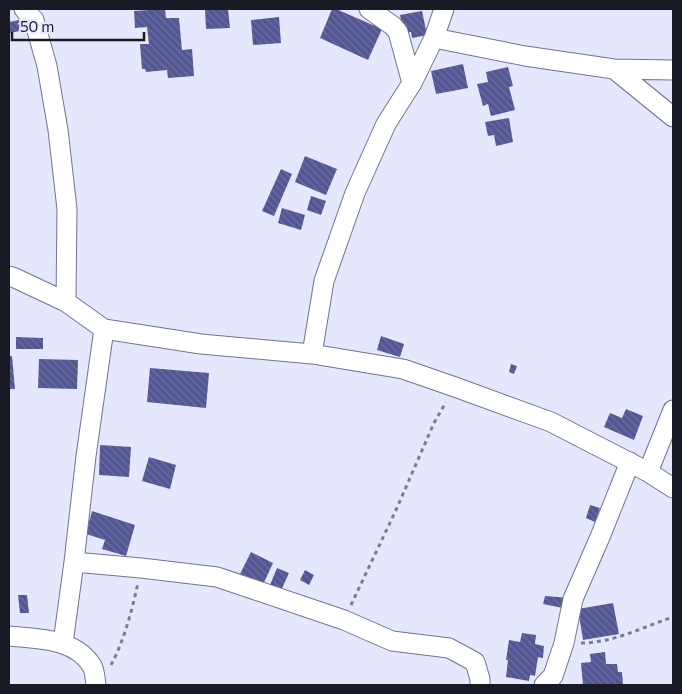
<svg xmlns="http://www.w3.org/2000/svg" width="682" height="694" font-family="Commissioner,sans-serif">
  <style>
    .building { fill: url(#building-back-hatch) }
    .lines { fill: none; stroke-linecap: round; stroke-linejoin: round }
    .minor-casing { stroke: #707491; stroke-width: 21 }
    .path { stroke: #7c7e8d; stroke-width: 3; stroke-dasharray: 4 4; stroke-linecap: butt }
    .minor { stroke: #fff; stroke-width: 19 }
  </style>
  <defs>
    <pattern id="building-back-hatch" width="6" height="6" patternUnits="userSpaceOnUse" patternTransform="scale(1.25)"><rect width="6" height="6" fill="#525693"/><path d="M-1 5l2 2M0 0l6 6M5-1l2 2" fill="none" stroke="#6c6f9e"/></pattern>
  </defs>
  <rect width="100%" height="100%" fill="#e5e8fc"/>
  <path class="building" d="M 165,9 L 166,18 L 179,18 L 182,50 L 192,49 L 194,76 L 168,78 L 167,70 L 146,72 L 145,69 L 142,69 L 140,44 L 149,44 L 147,27 L 135,28 L 134,11 Z
    M 205,9 L 228,9 L 230,28 L 206,29 Z
    M 332,9 L 336,9 L 382,29 L 368,60 L 320,38 Z
    M 422,11 L 427,35 L 412,38 L 411,32 L 404,33 L 400,15 Z
    M 279,17 L 281,43 L 253,45 L 251,20 Z
    M 19,20 L 21,31 L 9,33 L 9,22 Z
    M 463,64 L 468,88 L 436,94 L 431,71 Z
    M 508,67 L 513,86 L 509,87 L 515,110 L 491,116 L 488,104 L 483,106 L 477,84 L 488,82 L 486,72 Z
    M 509,118 L 513,142 L 496,146 L 494,135 L 488,136 L 485,122 Z
    M 305,156 L 337,169 L 326,195 L 295,182 Z
    M 281,169 L 292,174 L 274,216 L 262,211 Z
    M 311,196 L 326,201 L 321,215 L 307,210 Z
    M 282,208 L 305,215 L 301,230 L 278,223 Z
    M 381,336 L 404,344 L 400,357 L 377,350 Z
    M 16,337 L 43,338 L 43,349 L 16,349 Z
    M 9,356 L 12,356 L 15,389 L 9,389 Z
    M 39,359 L 78,360 L 77,389 L 38,388 Z
    M 511,364 L 517,366 L 514,374 L 509,372 Z
    M 150,368 L 209,373 L 206,408 L 147,402 Z
    M 626,409 L 643,416 L 634,440 L 604,427 L 610,413 L 622,418 Z
    M 100,445 L 131,447 L 129,477 L 99,475 Z
    M 149,457 L 176,465 L 170,489 L 142,481 Z
    M 590,505 L 600,508 L 595,522 L 586,518 Z
    M 92,511 L 135,525 L 126,556 L 102,549 L 105,540 L 86,534 Z
    M 251,552 L 273,563 L 261,589 L 238,578 Z
    M 277,568 L 289,573 L 279,595 L 268,590 Z
    M 305,570 L 314,575 L 309,585 L 300,580 Z
    M 18,595 L 27,595 L 29,613 L 20,613 Z
    M 545,596 L 571,598 L 568,609 L 543,604 Z
    M 613,603 L 619,634 L 583,640 L 578,609 Z
    M 522,633 L 536,635 L 535,644 L 544,646 L 543,658 L 538,657 L 535,676 L 530,675 L 529,681 L 506,677 L 508,660 L 506,660 L 509,640 L 520,642 Z
    M 605,652 L 606,664 L 617,664 L 618,672 L 622,672 L 623,684 L 583,685 L 581,663 L 591,662 L 590,654 Z"/>
  <g class="lines">
    <defs>
      <path id="minor" d="M 24,9 L 34,20 L 47,66 L 58,130 L 67,209 L 66,302
        M 369,9 L 393,26 L 398,32 L 412,83
        M 434,38 L 525,56 L 614,69 L 673,70
        M 614,69 L 673,117
        M 9,276 L 15,278 L 66,302 L 104,329 L 201,344 L 312,354 L 403,369 L 455,387 L 551,422 L 648,472 L 673,488
        M 312,354 L 324,281 L 355,193 L 386,124 L 412,83 L 434,38 L 444,9
        M 648,472 L 673,410
        M 74,562 L 141,568 L 217,577 L 344,620 L 392,641 L 449,648 L 475,662 L 480,679 L 480,685
        M 9,636 C 37,639 75,638 92,666 C 95,671 95,679 96,685
        M 63,643 L 74,562 L 86,456 L 104,329
        M 544,685 L 553,676 L 564,643 L 573,599 L 600,537 L 630,462"/>
    </defs>
    <use href="#minor" class="minor-casing"/>
    <path class="path" d="M 351,605 L 396,510 L 434,423 L 446,402
      M 581,643 C 613,643 643,627 673,617
      M 111,665 C 124,641 132,610 138,583"/>
    <use href="#minor" class="minor"/>
  </g>
  <rect width="682" height="694" fill="none" stroke="#181a25" stroke-width="20"/>
  <path d="M12 32v8h132v-8" fill="none" stroke="#181a25" stroke-width="2.5"/>
  <text x="20" y="32" font-size="15" fill="#181a25" stroke="#e5e8fc" stroke-width="4" paint-order="stroke">50 m</text>
</svg>
